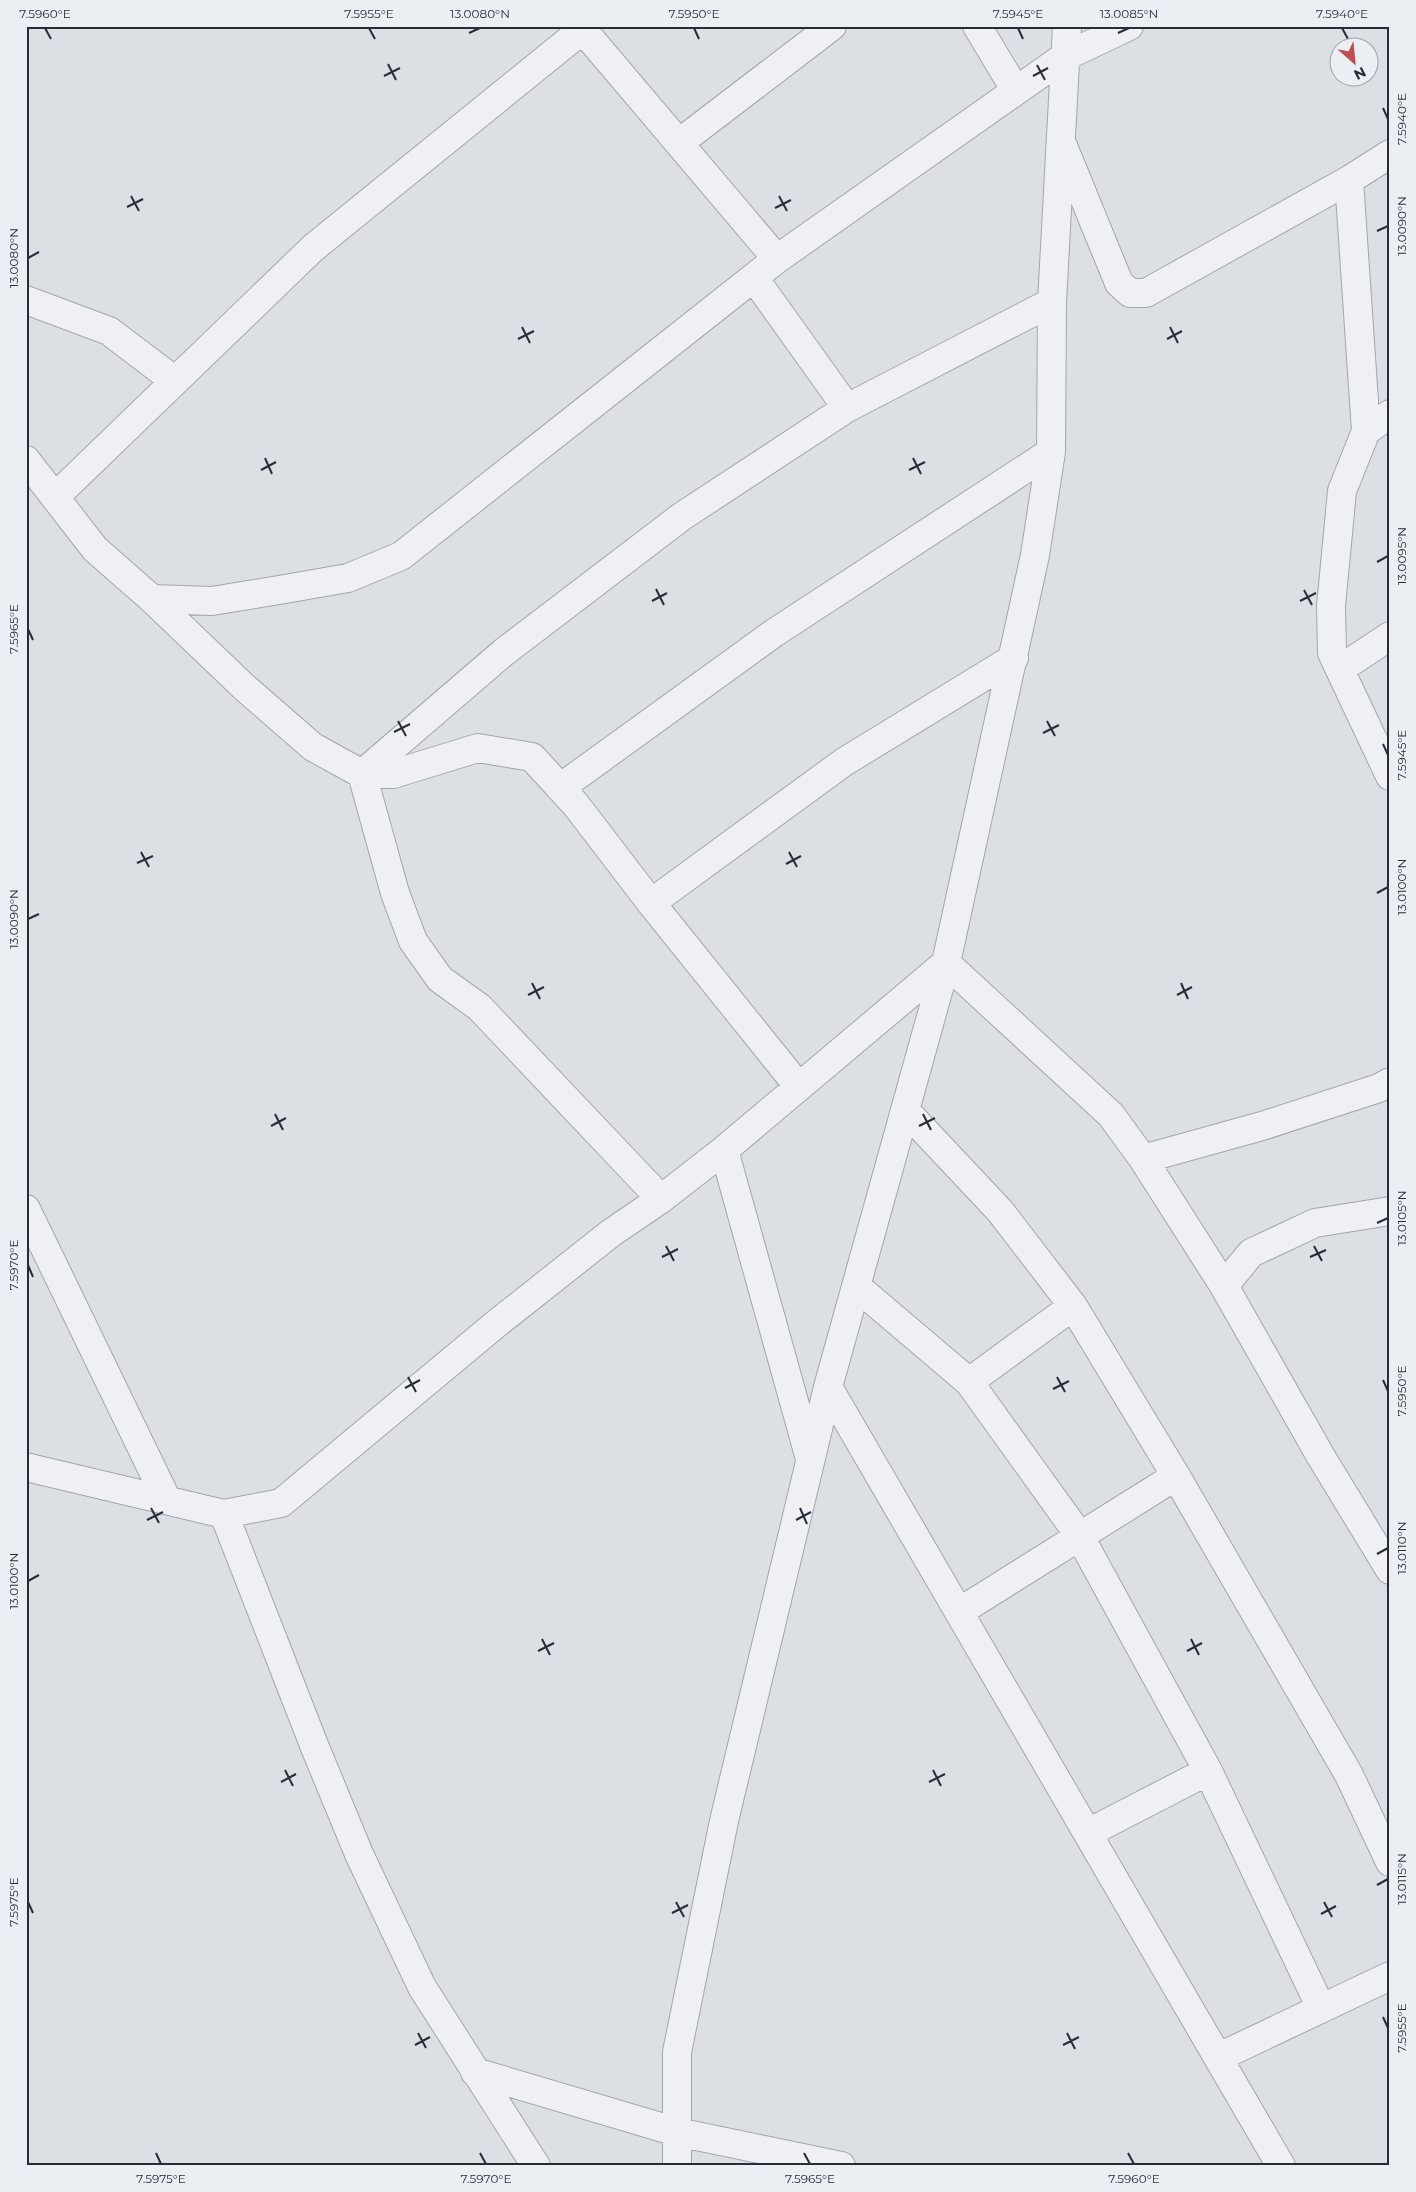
<svg xmlns="http://www.w3.org/2000/svg" width="1416" height="2192" font-family="Montserrat,sans-serif">
  <style>
    .lines { fill: none; stroke-linecap: round; stroke-linejoin: round }
    .minor-casing { stroke: #a2a6ad; stroke-width: 30 }
    .minor { stroke: #eef0f3; stroke-width: 28 }
    .ticks { fill: none; stroke: #282c39; stroke-width: 2 }
    .neatline { fill: none; stroke: #282c39; stroke-width: 2 }
    .ticks-label { font-size: 12px; text-anchor: middle; fill: #282c39 }
  </style>
  <rect width="100%" height="100%" fill="#dcdfe4"/>
  <g class="lines">
    <defs>
      <path id="minor" d="M 977,26 L 1016,91
        M 583,30 L 777,259
        M 679,143 L 832,26
        M 1063,146 L 1119,283 L 1130,293 L 1146,293 L 1349,180
        M 1390,154 L 1349,180 L 1366,431 L 1342,491 L 1331,606 L 1332,653 L 1390,776
        M 754,278 L 847,408
        M 26,300 L 109,331 L 175,381
        M 1366,431 L 1390,414
        M 26,460 L 95,549 L 152,599 L 212,601 L 279,590 L 348,578 L 401,556 L 777,259 L 1064,57 L 1129,26
        M 55,497 L 313,248 L 587,26
        M 152,599 L 244,687 L 313,747 L 362,774 L 393,774 L 478,748 L 532,757 L 576,805 L 651,903 L 799,1087
        M 1340,669 L 1390,636
        M 560,788 L 774,633 L 1051,452
        M 651,903 L 844,762 L 1014,658
        M 905,1110 L 1000,1211 L 1073,1306 L 1176,1476 L 1349,1775 L 1390,1862
        M 724,1150 L 810,1459
        M 1143,1159 L 1262,1126 L 1379,1088 L 1390,1082
        M 661,1199 L 479,1007 L 440,979 L 413,941 L 395,893 L 362,774 L 504,652 L 681,517 L 847,408 L 1052,302
        M 26,1209 L 167,1500
        M 856,1286 L 969,1382 L 1079,1535 L 1208,1771 L 1321,2008
        M 1224,1286 L 1251,1253 L 1315,1223 L 1390,1211
        M 969,1382 L 1073,1306
        M 828,1387 L 1281,2166
        M 26,1467 L 224,1514 L 281,1503 L 496,1324 L 611,1233 L 661,1199 L 724,1150 L 946,963 L 1111,1115 L 1143,1159 L 1224,1286 L 1320,1455 L 1390,1570
        M 224,1514 L 314,1745 L 359,1854 L 422,1987 L 536,2166
        M 959,1612 L 1176,1476
        M 1088,1833 L 1208,1771
        M 1219,2057 L 1390,1976
        M 475,2072 L 677,2132 L 841,2166
        M 677,2166 L 677,2052 L 724,1821 L 828,1387 L 946,963 L 1035,555 L 1051,452 L 1052,302 L 1067,26"/>
    </defs>
    <use href="#minor" class="minor-casing"/>
    <use href="#minor" class="minor"/>
  </g>
  <path class="ticks" d="M 45,28 L 51,39M 369,28 L 375,39M 694,28 L 699,39M 1018,28 L 1023,39M 1342,28 L 1348,39M 469,33 L 480,28M 1118,33 L 1129,28M 388,64 L 396,80M 1037,65 L 1045,80M 384,76 L 400,68M 1033,76 L 1048,68M 1383,108 L 1388,119M 131,196 L 139,211M 779,196 L 787,211M 127,207 L 143,199M 775,208 L 791,200M 1377,231 L 1388,226M 28,258 L 39,252M 522,327 L 530,343M 1170,327 L 1178,343M 518,339 L 534,331M 1167,339 L 1182,331M 265,458 L 272,474M 913,458 L 921,474M 261,470 L 276,462M 909,470 L 925,462M 1377,562 L 1388,556M 656,589 L 664,605M 1304,590 L 1312,605M 652,601 L 667,593M 1300,601 L 1316,593M 28,629 L 33,640M 398,721 L 406,736M 1047,721 L 1055,736M 394,732 L 410,724M 1043,733 L 1059,725M 1383,744 L 1388,755M 141,852 L 149,867M 789,852 L 797,867M 137,863 L 153,856M 786,864 L 801,856M 1377,893 L 1388,887M 28,919 L 39,914M 532,983 L 540,999M 1181,983 L 1188,999M 528,995 L 544,987M 1177,995 L 1192,987M 275,1114 L 283,1130M 923,1114 L 931,1130M 271,1126 L 286,1118M 919,1126 L 935,1118M 1377,1223 L 1388,1218M 666,1246 L 674,1261M 1314,1246 L 1322,1261M 662,1257 L 678,1249M 1310,1257 L 1326,1250M 28,1265 L 33,1277M 408,1377 L 416,1392M 1057,1377 L 1065,1392M 1383,1380 L 1388,1391M 405,1388 L 420,1380M 1053,1389 L 1069,1381M 151,1508 L 159,1523M 800,1508 L 807,1524M 147,1520 L 163,1512M 796,1520 L 811,1512M 1377,1554 L 1388,1548M 28,1581 L 39,1575M 542,1639 L 550,1655M 1191,1639 L 1199,1655M 538,1651 L 554,1643M 1187,1651 L 1202,1643M 285,1770 L 293,1786M 933,1770 L 941,1786M 281,1782 L 296,1774M 929,1782 L 945,1774M 1377,1885 L 1388,1879M 28,1902 L 33,1913M 676,1902 L 684,1917M 1324,1902 L 1332,1917M 672,1913 L 688,1905M 1321,1914 L 1336,1906M 1383,2017 L 1388,2028M 418,2033 L 426,2048M 1067,2033 L 1075,2049M 415,2045 L 430,2037M 1063,2045 L 1079,2037M 156,2153 L 161,2164M 480,2153 L 486,2164M 804,2153 L 810,2164M 1128,2153 L 1134,2164"/>
  <rect width="1416" height="2192" fill="none" stroke="#ebeef3" stroke-width="55"/>
  <g transform="translate(1354 62) rotate(153)"><circle r="24" fill="#ebeef3" stroke="#9da0a9"/>
  <path d="M0-4L9 19L0 12L-9 19Z" fill="#bd4e53"/>
  <text y="-8" font-size="14" font-weight="bold" text-anchor="middle" fill="#282c39">N</text>
  </g>
  <rect x="28" y="28" width="1360" height="2136" class="neatline"/>
  <g class="ticks-label">
    <text x="45" y="18">7.5960°E</text>
    <text x="369" y="18">7.5955°E</text>
    <text x="480" y="18">13.0080°N</text>
    <text x="694" y="18">7.5950°E</text>
    <text x="1018" y="18">7.5945°E</text>
    <text x="1129" y="18">13.0085°N</text>
    <text x="1342" y="18">7.5940°E</text>
    <text transform="translate(1402 119) rotate(-90)" y="4">7.5940°E</text>
    <text transform="translate(1402 226) rotate(-90)" y="4">13.0090°N</text>
    <text transform="translate(14 258) rotate(-90)" y="4">13.0080°N</text>
    <text transform="translate(1402 556) rotate(-90)" y="4">13.0095°N</text>
    <text transform="translate(14 629) rotate(-90)" y="4">7.5965°E</text>
    <text transform="translate(1402 755) rotate(-90)" y="4">7.5945°E</text>
    <text transform="translate(1402 887) rotate(-90)" y="4">13.0100°N</text>
    <text transform="translate(14 919) rotate(-90)" y="4">13.0090°N</text>
    <text transform="translate(1402 1218) rotate(-90)" y="4">13.0105°N</text>
    <text transform="translate(14 1265) rotate(-90)" y="4">7.5970°E</text>
    <text transform="translate(1402 1391) rotate(-90)" y="4">7.5950°E</text>
    <text transform="translate(1402 1548) rotate(-90)" y="4">13.0110°N</text>
    <text transform="translate(14 1581) rotate(-90)" y="4">13.0100°N</text>
    <text transform="translate(1402 1879) rotate(-90)" y="4">13.0115°N</text>
    <text transform="translate(14 1902) rotate(-90)" y="4">7.5975°E</text>
    <text transform="translate(1402 2028) rotate(-90)" y="4">7.5955°E</text>
    <text x="161" y="2183">7.5975°E</text>
    <text x="486" y="2183">7.5970°E</text>
    <text x="810" y="2183">7.5965°E</text>
    <text x="1134" y="2183">7.5960°E</text>
  </g>
</svg>
